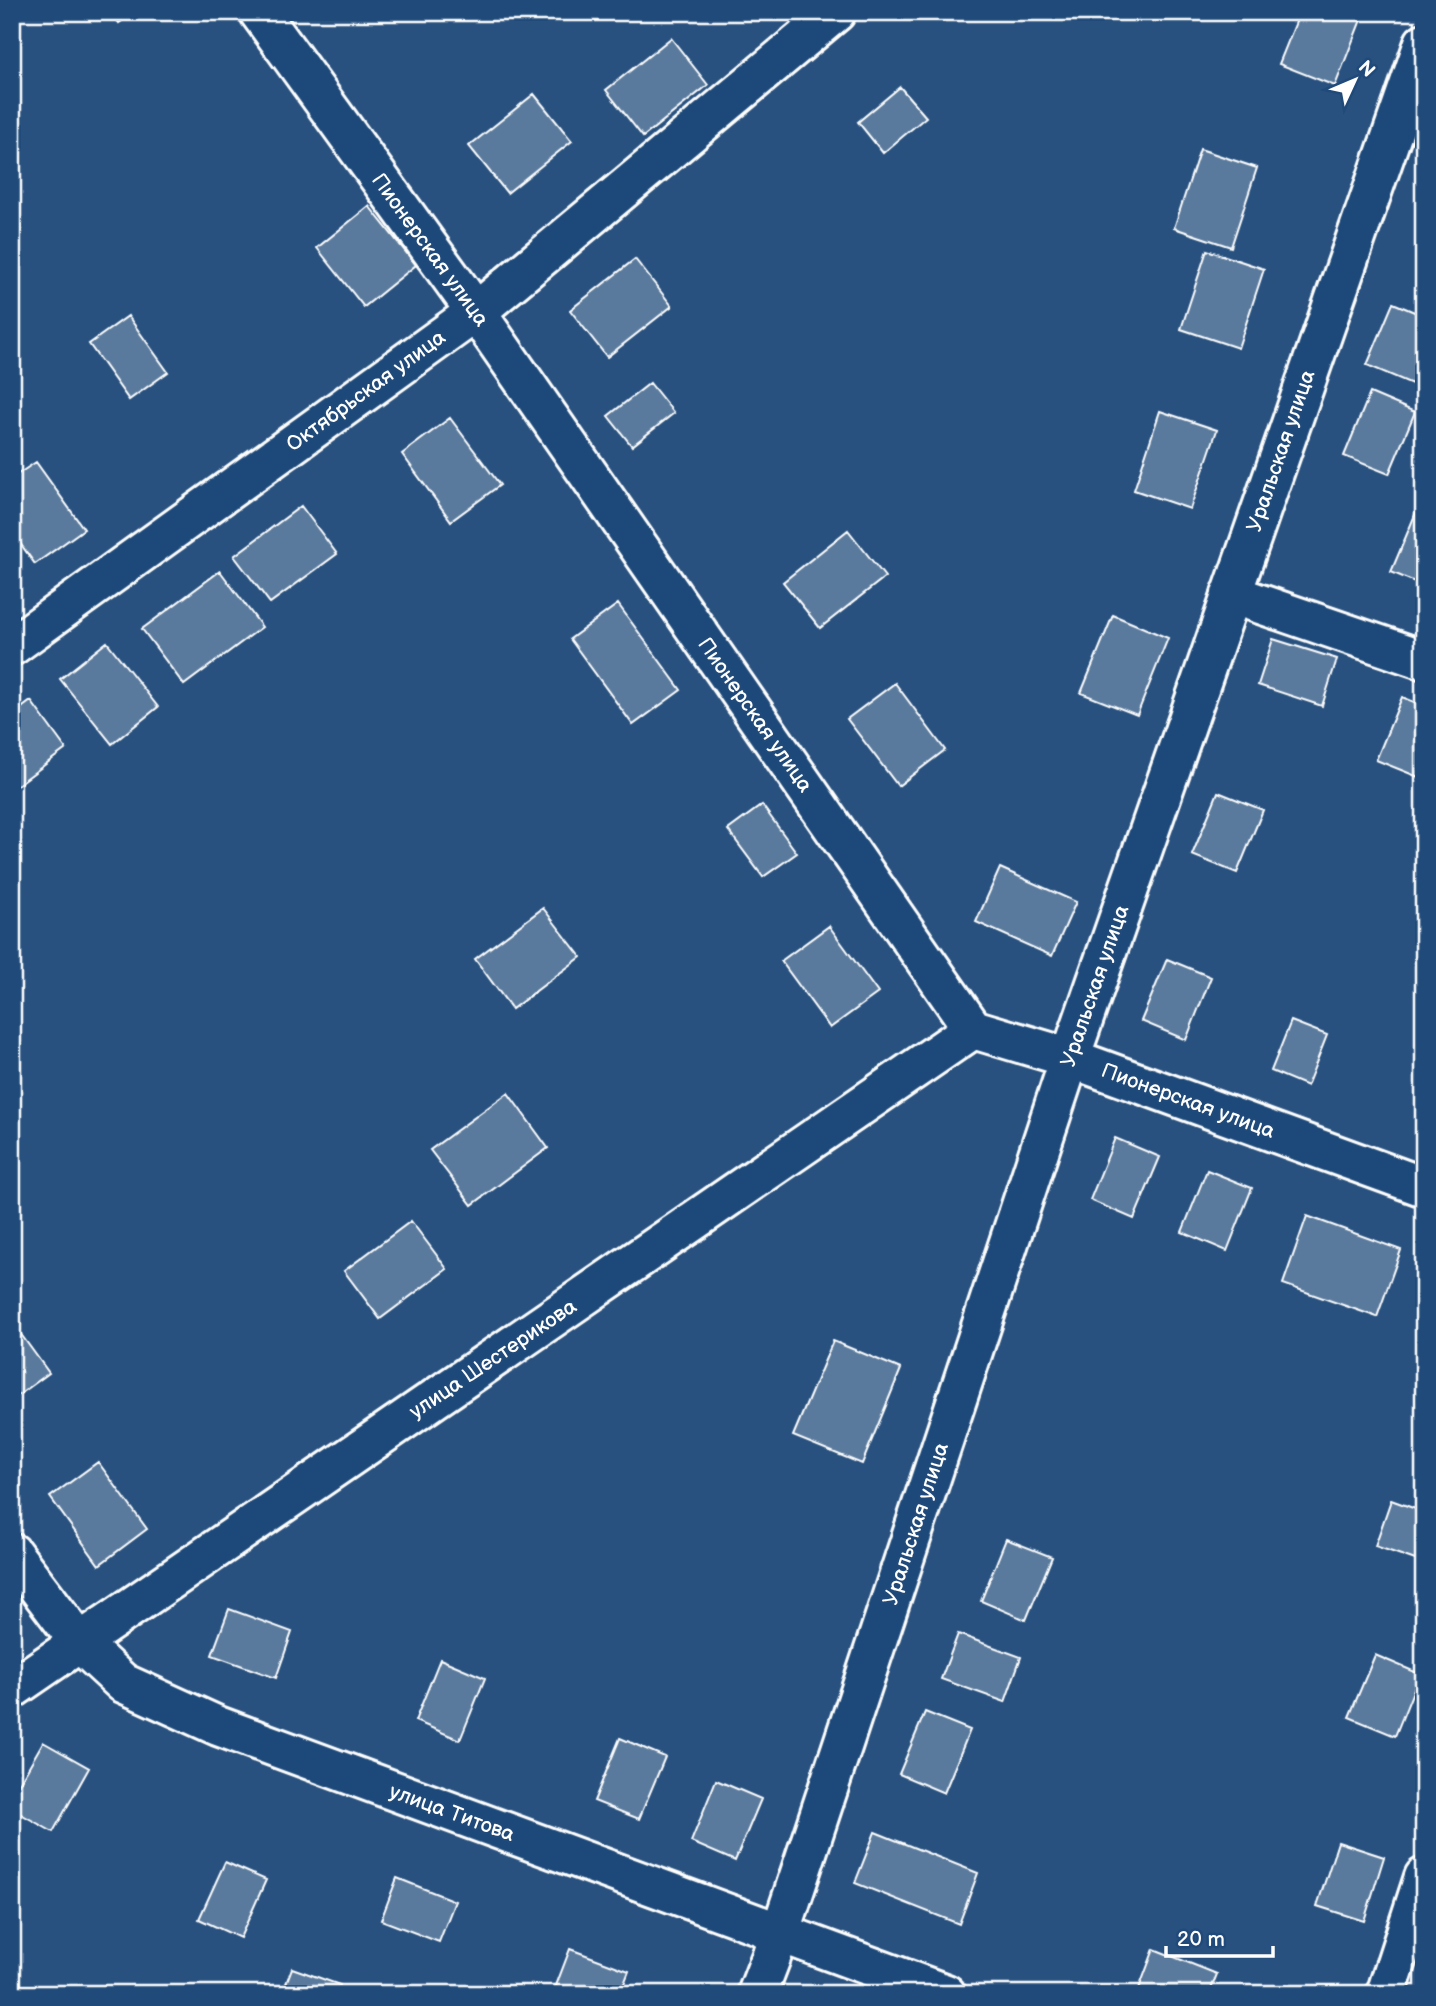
<svg xmlns="http://www.w3.org/2000/svg" width="1436" height="2006" font-family="'Balsamiq Sans',sans-serif">
  <style>
    .building { fill: #5a7a9d; stroke: #fff; stroke-width: 2 }
    .lines { fill: none; stroke-linecap: round; stroke-linejoin: round }
    .street-casing { stroke: #fff; stroke-width: 44 }
    .secondary-casing { stroke: #fff; stroke-width: 44 }
    .street { stroke: #1f4a7a; stroke-width: 38 }
    .secondary { stroke: #1f4a7a; stroke-width: 38 }
    .labels { text-anchor: middle; dominant-baseline: central; stroke-width: 5; stroke-linejoin: round; paint-order: stroke }
    .street-label { font-size: 21px; fill: #fff; stroke: #1f4a7a }
  </style>
  <rect width="100%" height="100%" fill="#28517f"/>
  <filter id="ink" filterUnits="userSpaceOnUse"><feTurbulence type="fractalNoise" baseFrequency=".0143" numOctaves="2"/><feDisplacementMap in="SourceGraphic" scale="14" xChannelSelector="R" yChannelSelector="G"/><feConvolveMatrix kernelMatrix="1 2 1 2 8 2 1 2 1" color-interpolation-filters="sRGB"/></filter>
  <g filter="url(#ink)">
    <path class="building" d="M 111,12 L 134,12 L 119,23 Z
      M 1300,12 L 1364,12 L 1335,86 L 1279,64 Z
      M 671,38 L 708,85 L 643,137 L 606,90 Z
      M 900,87 L 926,117 L 883,153 L 858,122 Z
      M 534,94 L 572,141 L 507,193 L 469,146 Z
      M 1200,149 L 1257,168 L 1231,247 L 1174,228 Z
      M 369,206 L 416,265 L 364,307 L 317,248 Z
      M 1207,250 L 1264,269 L 1238,348 L 1181,329 Z
      M 635,259 L 672,306 L 607,357 L 570,310 Z
      M 1393,303 L 1424,316 L 1424,354 L 1412,384 L 1367,365 Z
      M 128,316 L 168,372 L 129,400 L 89,344 Z
      M 650,383 L 674,413 L 632,446 L 608,416 Z
      M 1370,393 L 1415,412 L 1389,474 L 1344,456 Z
      M 1160,411 L 1217,430 L 1190,509 L 1134,490 Z
      M 450,418 L 500,485 L 451,521 L 402,454 Z
      M 36,462 L 84,529 L 35,564 L 12,532 L 12,478 Z
      M 301,506 L 337,554 L 270,603 L 234,556 Z
      M 1417,510 L 1424,513 L 1424,586 L 1391,572 Z
      M 848,530 L 885,577 L 820,628 L 783,582 Z
      M 220,571 L 262,627 L 184,685 L 142,629 Z
      M 618,604 L 681,690 L 633,725 L 570,639 Z
      M 1113,615 L 1168,638 L 1137,715 L 1081,693 Z
      M 1273,639 L 1337,659 L 1322,706 L 1258,685 Z
      M 107,642 L 158,707 L 112,744 L 60,679 Z
      M 895,683 L 945,750 L 898,786 L 847,719 Z
      M 1402,697 L 1424,706 L 1421,778 L 1376,760 Z
      M 31,701 L 66,749 L 12,789 L 12,715 Z
      M 1218,792 L 1263,810 L 1237,873 L 1192,855 Z
      M 762,805 L 797,853 L 763,877 L 728,830 Z
      M 1000,868 L 1076,902 L 1052,956 L 976,922 Z
      M 543,908 L 581,957 L 512,1009 L 475,959 Z
      M 829,926 L 878,993 L 830,1028 L 781,961 Z
      M 1167,959 L 1211,977 L 1186,1040 L 1141,1021 Z
      M 1291,1021 L 1327,1035 L 1307,1086 L 1271,1071 Z
      M 508,1093 L 548,1148 L 472,1205 L 430,1150 Z
      M 1115,1138 L 1160,1157 L 1134,1219 L 1090,1200 Z
      M 1207,1170 L 1252,1188 L 1227,1251 L 1182,1232 Z
      M 1307,1216 L 1401,1250 L 1377,1317 L 1283,1284 Z
      M 411,1221 L 447,1269 L 380,1319 L 344,1271 Z
      M 12,1322 L 49,1373 L 12,1400 Z
      M 833,1341 L 901,1369 L 862,1464 L 793,1436 Z
      M 98,1462 L 147,1529 L 99,1565 L 50,1497 Z
      M 1391,1500 L 1424,1512 L 1424,1563 L 1375,1546 Z
      M 1006,1539 L 1052,1557 L 1026,1620 L 981,1601 Z
      M 229,1609 L 292,1632 L 276,1678 L 212,1655 Z
      M 958,1634 L 1021,1657 L 1005,1702 L 941,1679 Z
      M 1375,1655 L 1420,1674 L 1395,1736 L 1349,1717 Z
      M 440,1659 L 485,1678 L 460,1740 L 415,1721 Z
      M 925,1712 L 970,1730 L 944,1793 L 899,1774 Z
      M 620,1738 L 665,1757 L 639,1819 L 594,1801 Z
      M 43,1742 L 89,1768 L 53,1832 L 12,1809 L 12,1796 Z
      M 716,1780 L 761,1799 L 735,1861 L 691,1842 Z
      M 875,1832 L 978,1873 L 959,1924 L 855,1883 Z
      M 1338,1842 L 1384,1857 L 1364,1921 L 1317,1906 Z
      M 225,1862 L 266,1880 L 240,1938 L 199,1919 Z
      M 397,1878 L 455,1901 L 439,1942 L 381,1920 Z
      M 570,1949 L 629,1971 L 620,1994 L 562,1994 L 554,1991 Z
      M 1154,1949 L 1217,1974 L 1209,1994 L 1137,1994 Z
      M 292,1968 L 340,1985 L 337,1994 L 282,1994 Z"/>
    <g class="lines">
      <defs>
        <path id="street" d="M 259,12 L 476,312 L 973,1029 L 1070,1058 L 1424,1187
          M 1231,594 L 1424,660
          M 12,646 L 476,312 L 836,12
          M 12,1689 L 973,1029
          M 757,1994 L 780,1934 L 1070,1058 L 1424,43
          M 1386,1994 L 1424,1877"/>
        <path id="secondary" d="M 12,1553 L 80,1643 L 123,1683 L 218,1726 L 946,1994"/>
      </defs>
      <use href="#street" class="street-casing"/>
      <use href="#secondary" class="secondary-casing"/>
      <use href="#street" class="street"/>
      <use href="#secondary" class="secondary"/>
    </g>
  </g>
  <g class="labels">
    <g class="street-label">
      <text transform="translate(430 250) rotate(54)">Пионерская улица</text>
      <text transform="translate(366 391) rotate(-36)">Октябрьская улица</text>
      <text transform="translate(1281 451) rotate(-71)">Уральская улица</text>
      <text transform="translate(755 715) rotate(55)">Пионерская улица</text>
      <text transform="translate(1095 986) rotate(-71)">Уральская улица</text>
      <text transform="translate(1188 1101) rotate(20)">Пионерская улица</text>
      <text transform="translate(493 1359) rotate(-34)">улица Шестерикова</text>
      <text transform="translate(916 1524) rotate(-72)">Уральская улица</text>
      <text transform="translate(452 1813) rotate(20)">улица Титова</text>
    </g>
  </g>
  <rect width="1436" height="2006" fill="none" stroke="#1f4a7a" stroke-width="42"/>
  <rect x="21" y="21" width="1394" height="1964" fill="none" stroke="#fff" stroke-width="2.5" filter="url(#ink)"/>
  <g transform="translate(1355 80) rotate(46)" stroke="#1f4a7a" stroke-width="5" paint-order="stroke">
  <path d="M0-5L12 26L0 18L-12 26Z" fill="#ffffff"/>
  <text y="-10" font-size="19" font-weight="bold" text-anchor="middle" fill="#ffffff">N</text>
  </g>
  <path d="M1166 1946v10h107v-10" fill="none" stroke="#ffffff" stroke-width="3.5"/>
  <text x="1177" y="1946" font-size="21" fill="#ffffff" stroke="#1f4a7a" stroke-width="5" paint-order="stroke">20 m</text>
</svg>
